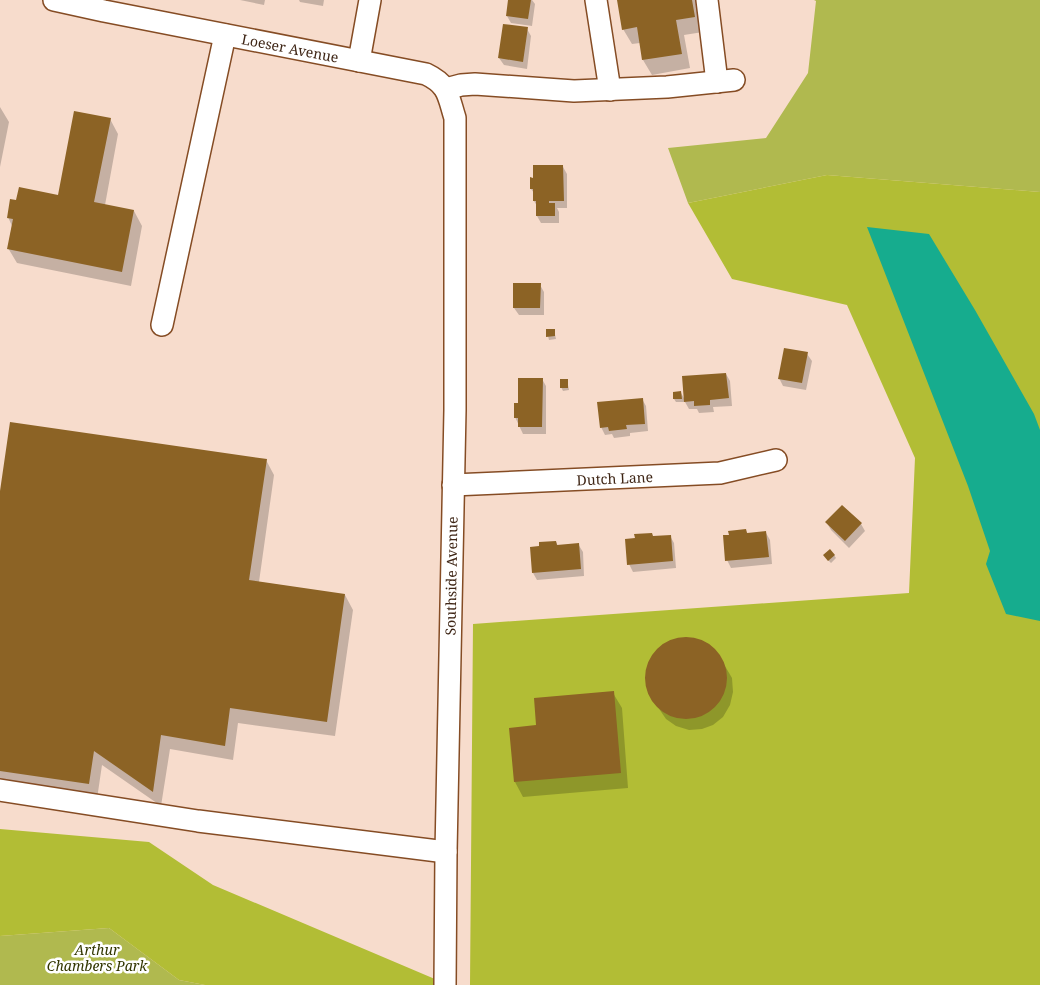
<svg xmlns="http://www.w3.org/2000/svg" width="1040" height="985" font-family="'Noto Serif',serif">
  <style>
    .green { fill: #b0b94f }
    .forest { fill: #b2bd35 }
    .water { fill: #16ac8e }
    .shadow { fill: #0003 }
    .building { fill: #8c6325 }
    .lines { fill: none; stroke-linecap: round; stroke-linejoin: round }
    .minor-casing { stroke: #854c24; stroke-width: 24 }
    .minor { stroke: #fff; stroke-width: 21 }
    .labels { text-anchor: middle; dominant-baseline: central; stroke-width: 5; stroke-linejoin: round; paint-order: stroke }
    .street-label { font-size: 14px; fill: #3e2515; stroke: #fff }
    .park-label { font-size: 14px; font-style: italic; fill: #323600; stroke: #fff }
  </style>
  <rect width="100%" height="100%" fill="#f7dccc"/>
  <path class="green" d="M 814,0 L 1040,0 L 1040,192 L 827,175 L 688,203 L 668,148 L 766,138 L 808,73 L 816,1 Z
    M 109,928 L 179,980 L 205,985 L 0,985 L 0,936 Z"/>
  <path class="forest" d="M 827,175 L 1040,192 L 1040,985 L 470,985 L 473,624 L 909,593 L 915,458 L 847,305 L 732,279 L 688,203 Z
    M 0,829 L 149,842 L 213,885 L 449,985 L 205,985 L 179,980 L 109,928 L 0,936 Z"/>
  <path class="water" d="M 867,227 L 929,234 L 975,310 L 1034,414 L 1040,430 L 1040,621 L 1006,614 L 986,564 L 990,551 L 968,486 Z"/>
  <path class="shadow" d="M 240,0 L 265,0 L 264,5 Z
    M 299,0 L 324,0 L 323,6 L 300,2 Z
    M 509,0 L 532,0 L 535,4 L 532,26 L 511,23 L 507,16 Z
    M 618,0 L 697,0 L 703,32 L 684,35 L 690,68 L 652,75 L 643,60 L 640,43 L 632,44 L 623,29 Z
    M 527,29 L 531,36 L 527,69 L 504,65 L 499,58 Z
    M 0,107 L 9,122 L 0,167 Z
    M 110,119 L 118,134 L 105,205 L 134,211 L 142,226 L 131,286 L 17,263 L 8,248 L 12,226 L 8,217 L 59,196 Z
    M 563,167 L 567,174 L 567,208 L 557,208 L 559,212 L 559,223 L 541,223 L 537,216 L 537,206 L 534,201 L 534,193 L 531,189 L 531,179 Z
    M 540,285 L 544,292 L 544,315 L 519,315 L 514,308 Z
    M 554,330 L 556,339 L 549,340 L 548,336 Z
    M 807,354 L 812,361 L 806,390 L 783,386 L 779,378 Z
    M 726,374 L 730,381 L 732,406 L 713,407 L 714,412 L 699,413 L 697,409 L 689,409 L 685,402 L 676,402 L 674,399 L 674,393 L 681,393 L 685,400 Z
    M 542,379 L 546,386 L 546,434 L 523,434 L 515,417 L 519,405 Z
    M 567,380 L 569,390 L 563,391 L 561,387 Z
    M 642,399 L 646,406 L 648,431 L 630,433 L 630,436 L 614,438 L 612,434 L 605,435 L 601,427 Z
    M 266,460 L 274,475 L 259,582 L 345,595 L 353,610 L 335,736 L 238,723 L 233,760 L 170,749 L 161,806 L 102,765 L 97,799 L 0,785 L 0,500 Z
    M 827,523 L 861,524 L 865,531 L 849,548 L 831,530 Z
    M 746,531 L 748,534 L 766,533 L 770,540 L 772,564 L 731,568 L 727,560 Z
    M 670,536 L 674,543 L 676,568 L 633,572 L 629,564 L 654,538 Z
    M 556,542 L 558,546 L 578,544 L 583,552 L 584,576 L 537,580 L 533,573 L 540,547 Z
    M 834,555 L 836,558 L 831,563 L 827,559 Z
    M 682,638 L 696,639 L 708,644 L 718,654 L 732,678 L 733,692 L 730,705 L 723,717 L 713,725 L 702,729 L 689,730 L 676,726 L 666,719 L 651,697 L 647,685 L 647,672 L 650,660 L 658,649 L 669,641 Z
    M 613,693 L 622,708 L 628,788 L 523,797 L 515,782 L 537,727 Z"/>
  <path class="building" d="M 508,0 L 531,0 L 528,19 L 506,16 Z
    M 617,0 L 692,0 L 695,17 L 676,20 L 682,54 L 642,60 L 637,27 L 622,30 Z
    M 503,24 L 528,27 L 523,62 L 498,58 Z
    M 74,111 L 111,118 L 94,202 L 134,210 L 122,272 L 7,249 L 13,219 L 7,218 L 10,199 L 16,200 L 19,187 L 58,195 Z
    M 533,165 L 563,165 L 564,201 L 549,201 L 549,203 L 555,203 L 555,216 L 536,216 L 536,201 L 533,201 L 533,189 L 530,189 L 530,177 L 533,178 Z
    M 513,283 L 541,283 L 540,308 L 513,308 Z
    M 546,329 L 555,329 L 555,336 L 546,337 Z
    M 784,348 L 808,352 L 802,383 L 778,379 Z
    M 726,373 L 729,398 L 710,400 L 710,405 L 694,406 L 694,401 L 684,402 L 682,376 Z
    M 518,378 L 543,378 L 542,427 L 518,427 L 518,418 L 514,418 L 514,403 L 518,403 Z
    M 560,379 L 568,379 L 568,388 L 560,388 Z
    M 681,391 L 682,399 L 673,399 L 673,392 Z
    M 643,398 L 645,424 L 626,425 L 627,429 L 609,431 L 608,427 L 600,428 L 597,402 Z
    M 10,422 L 267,459 L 249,580 L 345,594 L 327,722 L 230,708 L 225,746 L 161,735 L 153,792 L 94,751 L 89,784 L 0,771 L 0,491 Z
    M 842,505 L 862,523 L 845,541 L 825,522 Z
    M 746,529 L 747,533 L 766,531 L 769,557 L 725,561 L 723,535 L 729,535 L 728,531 Z
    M 652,533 L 653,536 L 671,535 L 673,561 L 627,565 L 625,539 L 635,538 L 634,534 Z
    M 556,541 L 557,545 L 579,543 L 581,569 L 532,573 L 530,547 L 539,546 L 539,542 Z
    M 830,549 L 835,555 L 828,561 L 823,555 Z
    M645 678a41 41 0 1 1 82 0a41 41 0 1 1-82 0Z
    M 614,691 L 621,773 L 514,782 L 509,728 L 536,725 L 534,698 Z"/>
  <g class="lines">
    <defs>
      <g id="minor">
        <path id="s1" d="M 54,0 L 104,11 L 426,74 C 449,85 448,96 455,118 L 455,410 L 446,852 L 445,985"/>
        <path d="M 596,0 L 610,90"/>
        <path d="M 707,0 L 717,82"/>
        <path d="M 359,61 L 370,0"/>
        <path d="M 446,89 L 461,85 L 475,84 L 574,91 L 667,87 L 734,80"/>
        <path d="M 162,325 L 225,35"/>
        <path id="s2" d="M 453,485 L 720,473 L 776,460"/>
        <path d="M 0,790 L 198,821 L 446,852"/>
      </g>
    </defs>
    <use href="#minor" class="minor-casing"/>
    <use href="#minor" class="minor"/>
  </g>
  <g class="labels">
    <g class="street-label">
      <text stroke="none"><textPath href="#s1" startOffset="241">Loeser Avenue</textPath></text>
      <text stroke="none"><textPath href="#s2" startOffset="162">Dutch Lane</textPath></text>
      <text transform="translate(451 576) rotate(-89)">Southside Avenue</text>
    </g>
    <g class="park-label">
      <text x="97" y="949">Arthur<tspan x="97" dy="16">Chambers Park</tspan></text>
    </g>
  </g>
</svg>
